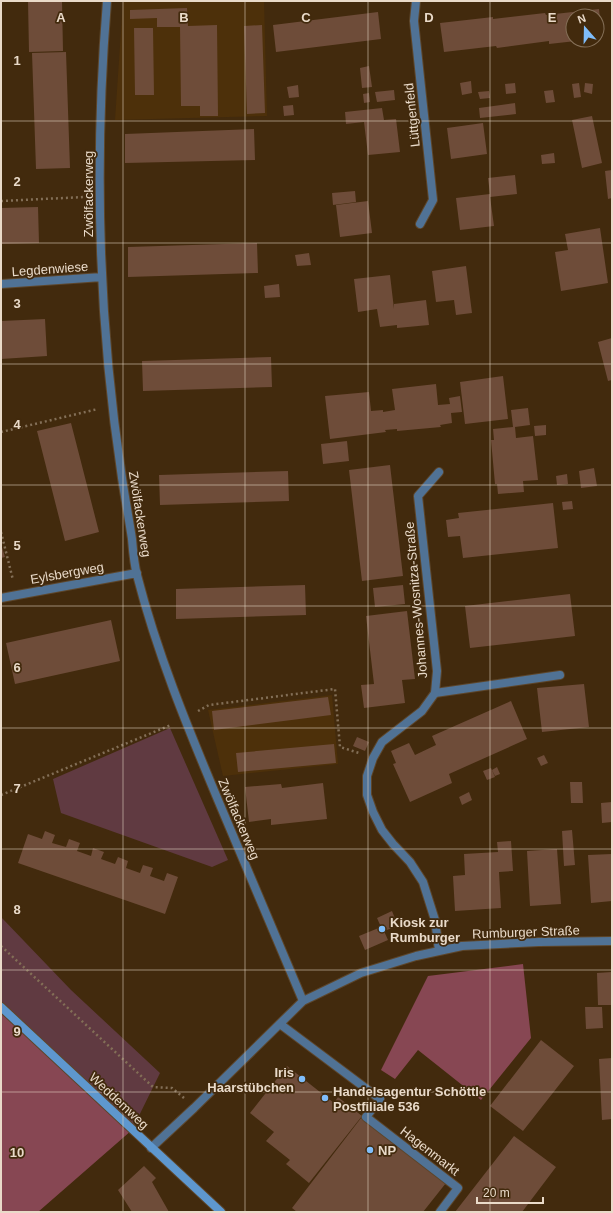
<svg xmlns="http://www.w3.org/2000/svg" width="613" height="1213" font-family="Arial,sans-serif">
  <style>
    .built { fill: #4d300a }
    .green { fill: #603a41 }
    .forest { fill: #874753 }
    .building { fill: #6e4c39 }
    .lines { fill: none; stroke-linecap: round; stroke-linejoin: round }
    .lane-casing { stroke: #5d462b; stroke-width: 10 }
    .street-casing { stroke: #5d462b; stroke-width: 10 }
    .secondary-casing { stroke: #5d462b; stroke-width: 10 }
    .path { stroke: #836f57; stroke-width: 2.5; stroke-dasharray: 2 3; stroke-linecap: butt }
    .lane { stroke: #507295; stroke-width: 8 }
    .street { stroke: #507295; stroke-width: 8 }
    .secondary { stroke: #5e97ce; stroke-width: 8 }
    .grid { fill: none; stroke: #e9dac9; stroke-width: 1; stroke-opacity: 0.55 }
    .poi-dot { fill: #7fbdfa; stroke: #422a0d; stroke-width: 1.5 }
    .labels { text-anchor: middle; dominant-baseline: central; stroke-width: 3.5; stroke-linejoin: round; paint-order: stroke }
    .street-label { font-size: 13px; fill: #e9dac9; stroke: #422a0d }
    .poi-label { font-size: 13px; font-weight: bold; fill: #e9dac9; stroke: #422a0d; text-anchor: start }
    .grid-label { font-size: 13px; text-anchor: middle; font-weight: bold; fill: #e9dac9; stroke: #422a0d; stroke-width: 3.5; stroke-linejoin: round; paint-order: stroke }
  </style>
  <rect width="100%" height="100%" fill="#422a0d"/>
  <path class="built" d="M 123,1 L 264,1 L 267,116 L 115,120 Z
    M 332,695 L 338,764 L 223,776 L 208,710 Z"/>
  <path class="green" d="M 170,728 L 228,860 L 212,867 L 61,813 L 53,779 Z
    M 1,917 L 71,990 L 160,1073 L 132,1130 L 1,1007 Z"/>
  <path class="forest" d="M 523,964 L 531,1038 L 481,1100 L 418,1050 L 395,1079 L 381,1070 L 428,976 Z
    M 1,1007 L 132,1130 L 38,1212 L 1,1212 Z"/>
  <path class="building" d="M 28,1 L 62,1 L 63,51 L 29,52 Z
    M 187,8 L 188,26 L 217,25 L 218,116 L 200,116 L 200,106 L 181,106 L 180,27 L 157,27 L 157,18 L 130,19 L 130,10 Z
    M 599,9 L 602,38 L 597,38 L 597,16 L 573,16 L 573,40 L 576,40 L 576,41 L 549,44 L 549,41 L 497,48 L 496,46 L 444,52 L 440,23 L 493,17 L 493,19 L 545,13 L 546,15 Z
    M 378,12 L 381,39 L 276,52 L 273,25 Z
    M 262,25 L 265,113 L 247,114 L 244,26 Z
    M 134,28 L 153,28 L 154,95 L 135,95 Z
    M 66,52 L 70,168 L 36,169 L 32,53 Z
    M 369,66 L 372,87 L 362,88 L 360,68 Z
    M 471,81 L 472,93 L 462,95 L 460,83 Z
    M 515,83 L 516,93 L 506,94 L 505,84 Z
    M 579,83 L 581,97 L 574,98 L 572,84 Z
    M 585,83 L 593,84 L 592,94 L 584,92 Z
    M 298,85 L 299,97 L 289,98 L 287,87 Z
    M 394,90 L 395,100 L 377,102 L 375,92 Z
    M 553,90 L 555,102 L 546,103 L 544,91 Z
    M 489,91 L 490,98 L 480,99 L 478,92 Z
    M 369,93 L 370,102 L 364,103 L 363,94 Z
    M 515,103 L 516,114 L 480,118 L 479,108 Z
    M 293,105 L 294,115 L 284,116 L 283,106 Z
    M 382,108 L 384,120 L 396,119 L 400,152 L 368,155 L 364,122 L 346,124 L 345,112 Z
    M 592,116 L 602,163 L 582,168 L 572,120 Z
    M 483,123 L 487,154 L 451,159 L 447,128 Z
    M 254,129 L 255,160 L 125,163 L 125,134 Z
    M 554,153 L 555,163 L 542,164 L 541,155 Z
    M 612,170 L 612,198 L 608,199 L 605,171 Z
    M 515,175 L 517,194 L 490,197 L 494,226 L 460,230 L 456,198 L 490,194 L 488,178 Z
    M 355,191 L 356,202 L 333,205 L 332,193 Z
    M 368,201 L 372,233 L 340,237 L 336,205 Z
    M 38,207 L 39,243 L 1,244 L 1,208 Z
    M 600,228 L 608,283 L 561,291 L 555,252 L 568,250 L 565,234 Z
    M 257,243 L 258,273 L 128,277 L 128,247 Z
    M 309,253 L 311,265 L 297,266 L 295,255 Z
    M 466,266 L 472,313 L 456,315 L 454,300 L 436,302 L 432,271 Z
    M 390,275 L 394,309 L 394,304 L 426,300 L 429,325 L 397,328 L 397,325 L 380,327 L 377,309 L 358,312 L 354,279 Z
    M 279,284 L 280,297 L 265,298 L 264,286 Z
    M 45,319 L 47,356 L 1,359 L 1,321 Z
    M 612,338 L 612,380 L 608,381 L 598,342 Z
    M 271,357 L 272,387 L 143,391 L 142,361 Z
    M 503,376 L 508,419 L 465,424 L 460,382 Z
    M 436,384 L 438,405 L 450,404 L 449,398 L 460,396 L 462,412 L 451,413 L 452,423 L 440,425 L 441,427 L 397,431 L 397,429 L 385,430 L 386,432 L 330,439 L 325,396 L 369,392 L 371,411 L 383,410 L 383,412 L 395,410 L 392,389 Z
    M 528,408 L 530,425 L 515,427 L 516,438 L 533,436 L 538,480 L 523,481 L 524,492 L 498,494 L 497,484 L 495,484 L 491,440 L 494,440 L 493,429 L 513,427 L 511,410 Z
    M 71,423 L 99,532 L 65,541 L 37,431 Z
    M 546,425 L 546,435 L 535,436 L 534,426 Z
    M 347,441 L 349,461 L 323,464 L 321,444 Z
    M 390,465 L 403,576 L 362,581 L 349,470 Z
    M 594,468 L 597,486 L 581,488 L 579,471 Z
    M 288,471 L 289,501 L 160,505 L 159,475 Z
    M 567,474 L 568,484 L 557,485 L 556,476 Z
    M 572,501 L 573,509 L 563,510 L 562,502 Z
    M 553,503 L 558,548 L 463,558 L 460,536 L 448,537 L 446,520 L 459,518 L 458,513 Z
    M 1,544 L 5,557 L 1,558 Z
    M 305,585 L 306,615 L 176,619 L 176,589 Z
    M 403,585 L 405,604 L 375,607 L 373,588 Z
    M 570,594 L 575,636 L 470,648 L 465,606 Z
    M 407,611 L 415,679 L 402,680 L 405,703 L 364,708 L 361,685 L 374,684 L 366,616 Z
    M 111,620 L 120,661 L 15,684 L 6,643 Z
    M 584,684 L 589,727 L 542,732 L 537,688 Z
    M 328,697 L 331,715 L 214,730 L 212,711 Z
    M 511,701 L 527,739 L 449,774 L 452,783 L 410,802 L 393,764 L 396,763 L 391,751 L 409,743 L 415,755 L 436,745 L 432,736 Z
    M 357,737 L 369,742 L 365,751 L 353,746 Z
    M 334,744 L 336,763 L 238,772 L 236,753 Z
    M 544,755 L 548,763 L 541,766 L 537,758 Z
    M 497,767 L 500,774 L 495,776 L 492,770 Z
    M 491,768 L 495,777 L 487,780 L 483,771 Z
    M 570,782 L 582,782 L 583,803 L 571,803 Z
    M 323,783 L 327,819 L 271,825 L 271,819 L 249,822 L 245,787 L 281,784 L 282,788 Z
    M 469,792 L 472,800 L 462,805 L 459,797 Z
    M 612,802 L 612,822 L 602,823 L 601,803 Z
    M 572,830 L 575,865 L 564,866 L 562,831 Z
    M 45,831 L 55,835 L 52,843 L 66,847 L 69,839 L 80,843 L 77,851 L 91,856 L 93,848 L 104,852 L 101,859 L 115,864 L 118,857 L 128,861 L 126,868 L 140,873 L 143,865 L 153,868 L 150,876 L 164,881 L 167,873 L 178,877 L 165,914 L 18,863 L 28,834 L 42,839 Z
    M 511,841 L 513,871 L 499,872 L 501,908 L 455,911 L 453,876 L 465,875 L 464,854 L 498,852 L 497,842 Z
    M 557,849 L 561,904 L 530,906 L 527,851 Z
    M 612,854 L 612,901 L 591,903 L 588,855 Z
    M 392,911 L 398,926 L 384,931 L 388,940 L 365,950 L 359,936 L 381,927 L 377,918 Z
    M 612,972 L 612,1005 L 598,1005 L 597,973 Z
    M 585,1007 L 602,1007 L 603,1028 L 586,1029 Z
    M 541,1040 L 574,1066 L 523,1131 L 490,1106 Z
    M 612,1058 L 612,1119 L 602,1120 L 599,1059 Z
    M 287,1066 L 334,1103 L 338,1097 L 362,1116 L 309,1183 L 286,1164 L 290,1160 L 266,1141 L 274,1132 L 250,1113 Z
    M 361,1118 L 446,1183 L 423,1212 L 297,1212 L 292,1208 Z
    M 514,1136 L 556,1167 L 522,1212 L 455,1212 Z
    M 144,1166 L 156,1178 L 152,1182 L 169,1212 L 132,1212 L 118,1190 Z"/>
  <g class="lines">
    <defs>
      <path id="lane" d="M 435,693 L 560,675"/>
      <path id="street" d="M 107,1 C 94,160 98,320 122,478 C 125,498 129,519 132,539 C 133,551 134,564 137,575 C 157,653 187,726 218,800 C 246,867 274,934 303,1001
        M 416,1 L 414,21 L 433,200 L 420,224
        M 1,284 L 102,277
        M 439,472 L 418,496 L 437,671 L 435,693 L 422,711 L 382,742 L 373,758 L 367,776 L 367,795 L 373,812 L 382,830 L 393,844 L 410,862 L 423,882 L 435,920 L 439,951
        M 1,598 L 137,573
        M 280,1024 L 380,1099 L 366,1117 L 458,1188 L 440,1212
        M 151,1148 L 194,1108 L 303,1001 L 361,973 L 416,956 L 462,946 L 539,942 L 612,941"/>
      <path id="secondary" d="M 1,1007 L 221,1212"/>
    </defs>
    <use href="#lane" class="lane-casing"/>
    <use href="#street" class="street-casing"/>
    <use href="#secondary" class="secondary-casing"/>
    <path class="path" d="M 1,201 L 85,197
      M 1,432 L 98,409
      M 1,532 L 13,580
      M 198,711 L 209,705 L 335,689 L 340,747 L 359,753
      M 1,795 L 171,725
      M 1,946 L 153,1087 L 172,1088 L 184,1098"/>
    <use href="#lane" class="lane"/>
    <use href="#street" class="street"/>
    <use href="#secondary" class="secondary"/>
  </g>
  <path class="grid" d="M 123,1 L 123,1212M 245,1 L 245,1212M 368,1 L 368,1212M 490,1 L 490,1212M 1,121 L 612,121M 1,243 L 612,243M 1,364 L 612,364M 1,485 L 612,485M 1,606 L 612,606M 1,728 L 612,728M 1,849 L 612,849M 1,970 L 612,970M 1,1092 L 612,1092"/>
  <g class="poi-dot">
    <circle cx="382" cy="929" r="4"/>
    <circle cx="302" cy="1079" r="4"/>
    <circle cx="325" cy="1098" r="4"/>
    <circle cx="370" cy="1150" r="4"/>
  </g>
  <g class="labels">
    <g class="street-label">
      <text transform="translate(412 115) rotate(-96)">Lüttgenfeld</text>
      <text transform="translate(88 194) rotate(-90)">Zwölfackerweg</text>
      <text transform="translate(50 269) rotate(-4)">Legdenwiese</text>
      <text transform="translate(140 514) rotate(81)">Zwölfackerweg</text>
      <text transform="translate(67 573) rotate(-10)">Eylsbergweg</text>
      <text transform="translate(416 600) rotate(-95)">Johannes-Wosnitza-Straße</text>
      <text transform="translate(239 819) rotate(67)">Zwölfackerweg</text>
      <text transform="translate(526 932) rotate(-2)">Rumburger Straße</text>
      <text transform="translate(119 1101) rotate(43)">Weddemweg</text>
      <text transform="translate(430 1151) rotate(38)">Hagenmarkt</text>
    </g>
    <g class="poi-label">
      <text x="390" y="922">Kiosk zur<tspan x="390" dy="15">Rumburger</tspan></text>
      <text x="294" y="1072" text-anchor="end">Iris<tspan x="294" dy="15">Haarstübchen</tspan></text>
      <text x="333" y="1091">Handelsagentur Schöttle<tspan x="333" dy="15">Postfiliale 536</tspan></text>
      <text x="378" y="1150">NP</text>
    </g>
  </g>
  <g class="grid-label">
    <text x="61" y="22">A</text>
    <text x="184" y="22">B</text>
    <text x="306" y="22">C</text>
    <text x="429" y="22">D</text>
    <text x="552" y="22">E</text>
    <text x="17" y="65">1</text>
    <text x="17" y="186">2</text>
    <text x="17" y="308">3</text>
    <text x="17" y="429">4</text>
    <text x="17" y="550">5</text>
    <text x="17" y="672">6</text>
    <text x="17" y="793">7</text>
    <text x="17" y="914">8</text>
    <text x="17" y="1036">9</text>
    <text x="17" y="1157">10</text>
  </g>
  <rect width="613" height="1213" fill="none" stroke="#e9dac9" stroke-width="4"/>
  <g transform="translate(585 28) rotate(340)"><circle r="19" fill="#422a0d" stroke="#857058"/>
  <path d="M0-3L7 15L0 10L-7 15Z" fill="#7fbdfa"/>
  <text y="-6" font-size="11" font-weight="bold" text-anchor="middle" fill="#e9dac9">N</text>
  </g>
  <path d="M477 1197v6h66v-6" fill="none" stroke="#e9dac9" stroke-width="2"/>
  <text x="483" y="1197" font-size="12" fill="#e9dac9" stroke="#422a0d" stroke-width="3" paint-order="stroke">20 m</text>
</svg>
